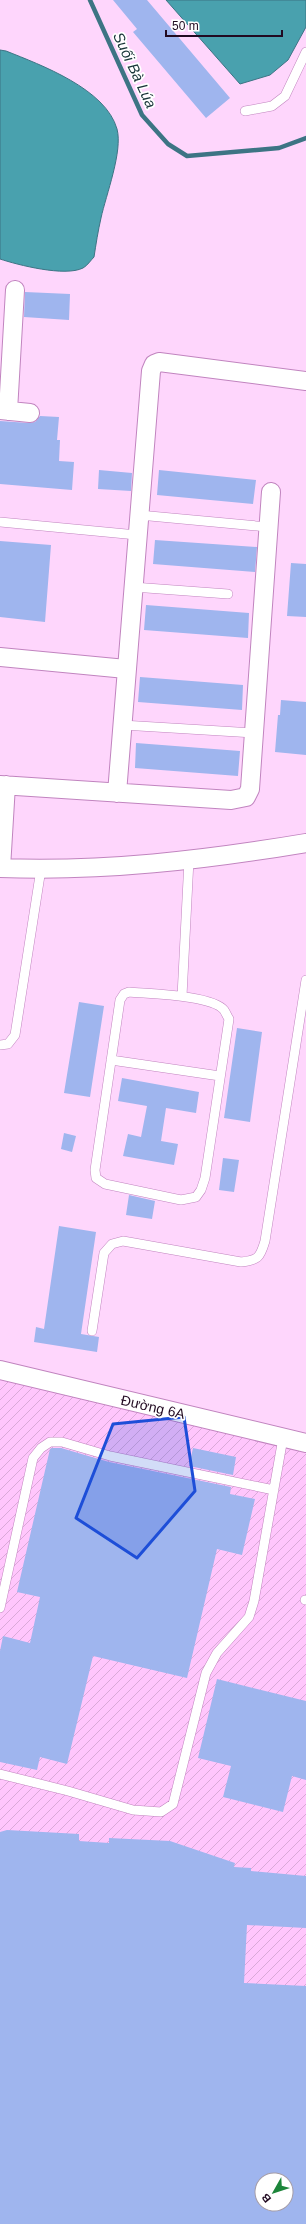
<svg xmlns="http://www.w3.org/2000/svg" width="306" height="2224" font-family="Helvetica,sans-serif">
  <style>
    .industrial { fill: url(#industrial-furrows); fill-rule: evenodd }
    .water { fill: #49a1ae; stroke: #3d7484 }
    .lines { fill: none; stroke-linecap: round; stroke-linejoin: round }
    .stream { stroke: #3d7484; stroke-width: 4.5 }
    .building { fill: #9fb5ee; fill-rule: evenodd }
    .lane-casing { stroke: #c184bf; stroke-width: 10 }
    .street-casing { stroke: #c184bf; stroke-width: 20 }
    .lane { stroke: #fff; stroke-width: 9 }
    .street { stroke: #fff; stroke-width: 18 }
    .marked { fill: #1d4ed8; fill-opacity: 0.2; stroke: #1d4ed8; stroke-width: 3; stroke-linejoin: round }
    .labels { text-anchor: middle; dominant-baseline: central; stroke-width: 3.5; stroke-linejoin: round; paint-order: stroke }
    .street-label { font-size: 14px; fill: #210a21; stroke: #fff }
    .water-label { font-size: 15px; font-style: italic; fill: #183438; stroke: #fff }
  </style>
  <defs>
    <pattern id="industrial-furrows" width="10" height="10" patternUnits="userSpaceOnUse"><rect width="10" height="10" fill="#ffc6fc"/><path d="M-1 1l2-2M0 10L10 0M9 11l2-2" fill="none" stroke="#daa9d8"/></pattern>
  </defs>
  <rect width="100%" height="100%" fill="#fed6fc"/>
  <path class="industrial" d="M 0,1376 L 306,1449 L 306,2224 L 0,2224 ZM 262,2180 L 286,2180 L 286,2204 L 262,2204 Z"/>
  <path class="water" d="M 166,0 L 306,0 L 306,27 L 288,60 L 270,75 L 240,84 Z
    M 0,50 L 6,51 C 41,65 106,89 117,129 C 123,151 106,195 101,218 C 98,231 96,244 94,257 C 91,260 87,266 83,268 C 65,277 18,265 0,259 Z"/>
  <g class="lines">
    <path class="stream" d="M 90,0 L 142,115 L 168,144 L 187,156 L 279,148 L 306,138"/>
  </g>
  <path class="building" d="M 113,0 L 147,0 L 230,98 L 206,118 L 133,32 L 137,29 Z
    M 25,292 L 70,294 L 69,320 L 24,317 Z
    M 40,416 L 59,417 L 57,440 L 60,440 L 59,461 L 74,462 L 72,490 L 0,484 L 0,421 L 29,423 L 35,422 Z
    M 99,470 L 132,473 L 131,491 L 98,489 Z
    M 159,470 L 256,480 L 253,504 L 157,495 Z
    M 155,540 L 257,547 L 255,572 L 153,564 Z
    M 0,541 L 51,545 L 45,622 L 0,617 Z
    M 291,563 L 306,564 L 306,617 L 287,616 Z
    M 146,605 L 249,613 L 248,638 L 144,630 Z
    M 140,677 L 243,685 L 242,710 L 138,702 Z
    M 281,700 L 306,702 L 306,755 L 275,752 L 278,715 L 280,715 Z
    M 136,743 L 240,751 L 238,776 L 135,768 Z
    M 79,1002 L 104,1006 L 90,1097 L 64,1093 Z
    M 237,1028 L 262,1032 L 250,1122 L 224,1118 Z
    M 122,1078 L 199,1092 L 196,1113 L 166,1108 L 161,1141 L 178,1144 L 174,1165 L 123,1156 L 128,1134 L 141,1137 L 147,1106 L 118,1101 Z
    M 64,1133 L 76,1136 L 72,1152 L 61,1149 Z
    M 223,1158 L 239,1160 L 234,1192 L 219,1190 Z
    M 129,1195 L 155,1201 L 152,1219 L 126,1215 Z
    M 59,1226 L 96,1232 L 81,1334 L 99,1337 L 97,1352 L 34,1342 L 36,1327 L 44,1329 Z
    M 52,1448 L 61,1448 L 109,1462 L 231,1487 L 230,1494 L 255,1499 L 242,1555 L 217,1549 L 187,1678 L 93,1656 L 67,1764 L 40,1757 L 37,1770 L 0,1762 L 0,1651 L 3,1636 L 30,1643 L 40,1597 L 17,1592 L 50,1449 Z
    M 193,1448 L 236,1457 L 233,1475 L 189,1466 Z
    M 217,1679 L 306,1701 L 306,1780 L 292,1776 L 283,1812 L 223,1797 L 231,1766 L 198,1758 Z
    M 7,1830 L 79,1834 L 79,1841 L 109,1843 L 109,1838 L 170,1841 L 235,1863 L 234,1867 L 251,1868 L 251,1871 L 306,1876 L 306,1928 L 247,1925 L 244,1983 L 306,1986 L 306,2224 L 0,2224 L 0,1832 ZM 262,2180 L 286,2180 L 286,2204 L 262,2204 Z"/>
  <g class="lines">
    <defs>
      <path id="lane" d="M 245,111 L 272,106 L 285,96 L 306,52
        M 139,515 L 268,527
        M 0,522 L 137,535
        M 133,587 L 228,594
        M 122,725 L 254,733
        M 129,992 C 149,994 212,995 224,1010 C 226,1013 227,1016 229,1019 L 205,1178 L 201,1190 L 196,1197 L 181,1200 L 105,1184 L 96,1178 L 95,1170 L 120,1000 L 124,994 Z
        M 182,996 L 189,860
        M 0,1045 L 8,1044 L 15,1035 L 41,869
        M 111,1060 L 220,1076
        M 92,1331 L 104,1253 L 112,1244 L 123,1241 L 241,1262 C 258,1260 260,1258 265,1241 L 306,980
        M 305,1600 L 306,1600
        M 0,1608 L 33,1458 L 41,1448 L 50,1442 L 62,1442 L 110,1456 L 274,1490
        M 0,1774 L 68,1791 L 133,1810 L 161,1812 L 173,1804 L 206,1673 L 217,1653 L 249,1617 L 254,1601 L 283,1438"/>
      <path id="street" d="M 0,410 L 30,413
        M 8,411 L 15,290
        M 0,657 L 126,669
        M 0,785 L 231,800 L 246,797 L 250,789 L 271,492
        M 117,793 L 151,371 L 154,364 L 159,362 L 306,381
        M 0,868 C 102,872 205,860 306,843
        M 1,868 L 6,785
        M 0,1370 L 306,1443"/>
    </defs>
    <use href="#lane" class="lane-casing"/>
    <use href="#street" class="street-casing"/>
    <use href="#lane" class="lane"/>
    <use href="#street" class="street"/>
  </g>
  <path class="marked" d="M 184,1417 L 195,1491 L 137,1558 L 76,1518 L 113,1424 Z"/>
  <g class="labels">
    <g class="street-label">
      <text transform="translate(153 1407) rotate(13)">Đường 6A</text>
    </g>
    <g class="water-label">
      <text transform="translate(135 70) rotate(65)">Suối Bà Lúa</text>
    </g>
  </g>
  <g transform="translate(274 2192) rotate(231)"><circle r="19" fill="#ffffff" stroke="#a69da6"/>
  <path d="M0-3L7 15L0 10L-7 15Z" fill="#1c853a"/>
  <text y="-6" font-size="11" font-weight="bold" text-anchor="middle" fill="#210a21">B</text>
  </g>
  <path d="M166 30v6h116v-6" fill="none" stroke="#210a21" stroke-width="2"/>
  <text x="172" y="30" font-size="12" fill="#210a21" stroke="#ffffff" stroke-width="3" paint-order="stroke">50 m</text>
</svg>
